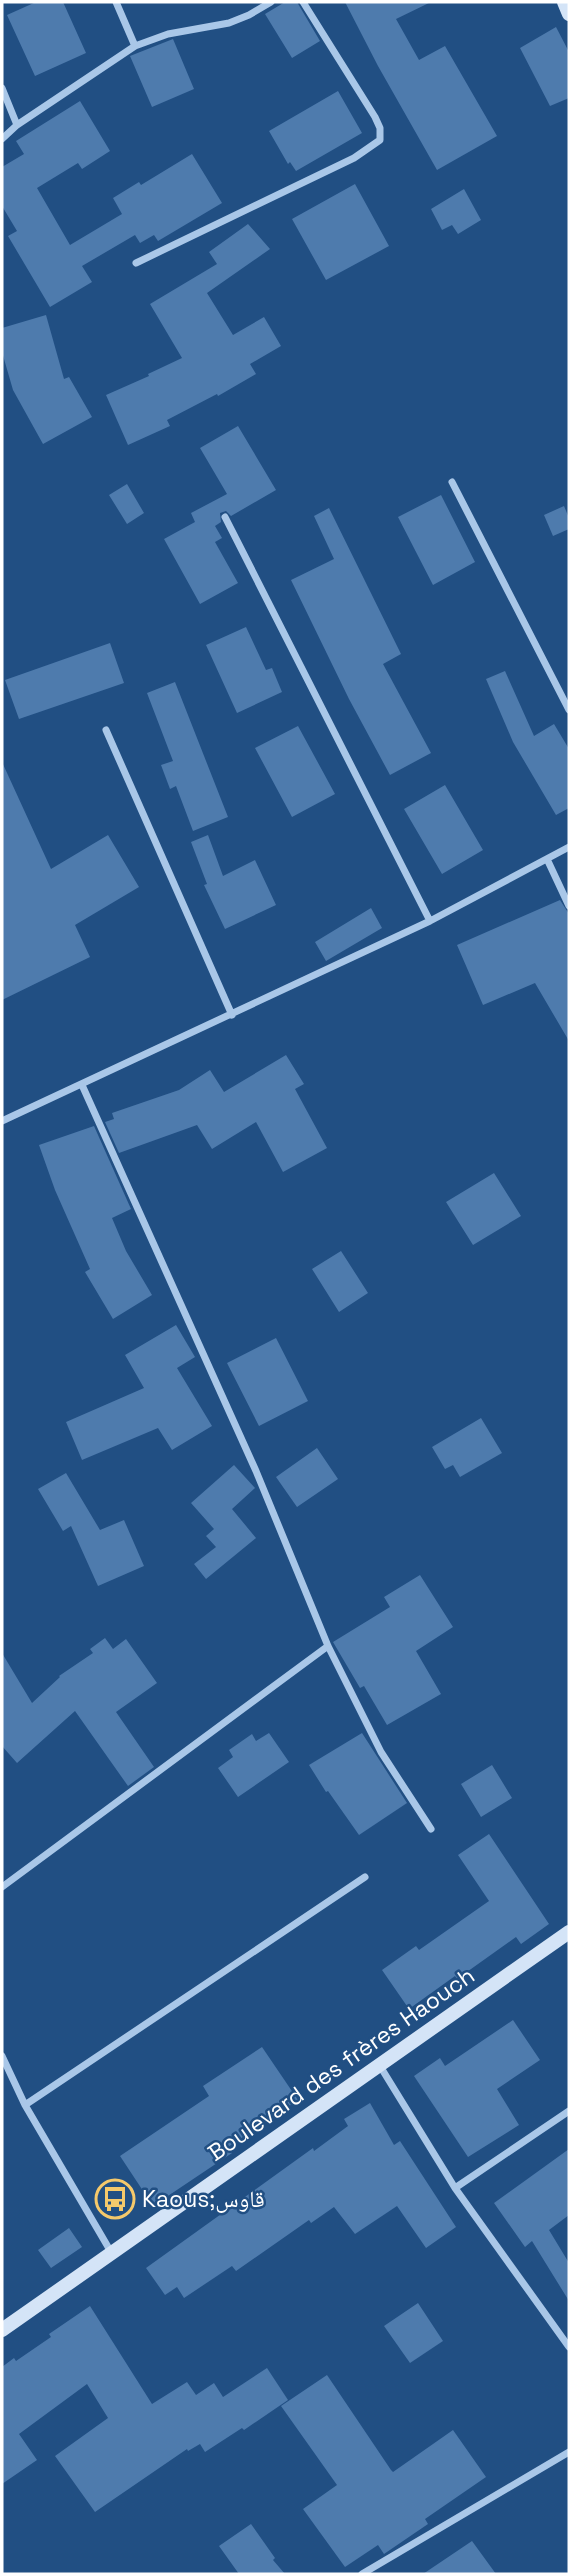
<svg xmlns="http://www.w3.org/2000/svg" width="571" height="2576" font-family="'Space Grotesk','Noto Naskh Arabic',sans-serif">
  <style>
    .building { fill: #4e7bad }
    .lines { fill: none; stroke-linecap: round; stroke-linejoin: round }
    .street { stroke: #a9c7e8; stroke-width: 7 }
    .secondary { stroke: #d4e4f7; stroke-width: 14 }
    .labels { text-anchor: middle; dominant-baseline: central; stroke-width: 5; stroke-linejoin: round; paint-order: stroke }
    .street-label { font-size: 23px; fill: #fff; stroke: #214f83 }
    .poi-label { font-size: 23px; fill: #fff; stroke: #214f83; text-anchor: start }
  </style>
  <rect width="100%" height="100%" fill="#214f83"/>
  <path class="building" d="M 36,2 L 63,2 L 86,53 L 35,76 L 7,15 Z
    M 285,2 L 297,2 L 320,41 L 292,58 L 265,14 Z
    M 345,2 L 431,2 L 396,19 L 419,60 L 445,46 L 497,136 L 437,170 L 378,66 Z
    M 556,27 L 569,52 L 569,98 L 550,106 L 520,48 Z
    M 173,39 L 194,89 L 152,107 L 130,56 Z
    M 338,91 L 362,133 L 296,171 L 290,162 L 288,164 L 269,131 Z
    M 80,101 L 110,151 L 82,169 L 78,163 L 37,188 L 70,245 L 122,214 L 113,198 L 139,182 L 141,185 L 192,154 L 222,203 L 158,241 L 154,235 L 140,243 L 135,235 L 82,266 L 92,282 L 50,307 L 8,236 L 17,231 L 2,206 L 2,167 L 24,154 L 16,141 Z
    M 355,184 L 389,246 L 326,280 L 292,219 Z
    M 464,189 L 481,220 L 458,234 L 452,225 L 442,230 L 431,209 Z
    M 248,224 L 270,249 L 207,293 L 233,335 L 264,317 L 281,346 L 250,364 L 256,374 L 218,396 L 217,394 L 167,420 L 170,426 L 128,445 L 106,395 L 149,376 L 148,374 L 182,358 L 150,304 L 217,264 L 209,252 Z
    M 46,315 L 64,379 L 69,377 L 92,417 L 43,444 L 13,390 L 2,352 L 2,328 Z
    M 238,426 L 276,490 L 231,516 L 226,511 L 220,513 L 221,522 L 215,526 L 222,538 L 215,542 L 238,583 L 200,604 L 164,539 L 195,522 L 191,513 L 227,494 L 200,448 Z
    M 127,484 L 144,513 L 127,524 L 109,495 Z
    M 441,495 L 475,562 L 433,585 L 398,517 Z
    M 564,506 L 569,518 L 569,529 L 553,536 L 544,515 Z
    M 329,508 L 401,654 L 383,664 L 431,753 L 390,775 L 349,699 L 291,580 L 334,559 L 314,516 Z
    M 246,627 L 266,670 L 272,668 L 282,692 L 237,713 L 206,645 Z
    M 110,643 L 124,683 L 19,719 L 5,680 Z
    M 505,671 L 534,736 L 554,724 L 569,749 L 569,808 L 556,815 L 513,742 L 486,679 Z
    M 175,682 L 228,817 L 193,831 L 176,786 L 170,789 L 161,765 L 173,761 L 147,693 Z
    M 298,726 L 335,794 L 292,817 L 255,748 Z
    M 2,762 L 51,869 L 108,835 L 139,887 L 75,925 L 90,957 L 2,1000 Z
    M 445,785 L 483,850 L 442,874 L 404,809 Z
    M 208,835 L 223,876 L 255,860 L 276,905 L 225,929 L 204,885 L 207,884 L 191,842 Z
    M 560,900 L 569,914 L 569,1041 L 535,983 L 483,1005 L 457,945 Z
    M 371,908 L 382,928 L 326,961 L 315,942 Z
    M 286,1055 L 304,1084 L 295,1089 L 327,1148 L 283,1172 L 256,1122 L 212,1149 L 197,1125 L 119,1153 L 105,1122 L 114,1119 L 112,1113 L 179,1090 L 210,1070 L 224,1092 Z
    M 94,1126 L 131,1209 L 112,1218 L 126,1251 L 152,1295 L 113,1319 L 85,1272 L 90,1269 L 55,1190 L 39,1145 Z
    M 494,1173 L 521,1216 L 473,1245 L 446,1202 Z
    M 341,1251 L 368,1293 L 339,1312 L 312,1269 Z
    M 176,1325 L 195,1357 L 177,1368 L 212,1426 L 172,1450 L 158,1428 L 82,1460 L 66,1422 L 144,1388 L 125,1355 Z
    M 276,1338 L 308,1401 L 259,1426 L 227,1363 Z
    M 481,1418 L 502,1453 L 460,1477 L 453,1465 L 445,1469 L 432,1447 Z
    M 317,1448 L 338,1479 L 297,1507 L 276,1477 Z
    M 234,1465 L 255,1488 L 232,1509 L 256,1538 L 206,1579 L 194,1564 L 216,1547 L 206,1536 L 214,1529 L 191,1503 Z
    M 66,1473 L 100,1530 L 124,1520 L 144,1566 L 98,1586 L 71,1526 L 63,1531 L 38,1489 Z
    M 420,1575 L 453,1627 L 416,1651 L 441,1694 L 387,1725 L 364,1686 L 360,1688 L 333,1642 L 390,1607 L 384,1597 Z
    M 105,1638 L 113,1649 L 126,1639 L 157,1683 L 116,1712 L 154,1767 L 128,1786 L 75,1711 L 17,1763 L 2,1746 L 2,1653 L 32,1703 L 60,1677 L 59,1676 L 93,1653 L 90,1649 Z
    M 269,1733 L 289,1762 L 238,1797 L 218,1768 L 233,1757 L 229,1750 L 252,1734 L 256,1741 Z
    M 362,1733 L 407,1803 L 359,1835 L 328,1791 L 326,1792 L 309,1765 Z
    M 492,1765 L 512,1798 L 481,1817 L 461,1784 Z
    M 489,1834 L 549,1924 L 521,1944 L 516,1937 L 457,1979 L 455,1976 L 409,2009 L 382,1970 L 416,1946 L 419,1950 L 489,1901 L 458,1855 Z
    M 513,2020 L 540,2060 L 497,2089 L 519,2125 L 468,2157 L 414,2076 L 440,2058 L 445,2066 Z
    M 262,2047 L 298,2100 L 228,2147 L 232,2153 L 153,2206 L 120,2156 L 209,2096 L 203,2086 Z
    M 370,2103 L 394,2145 L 400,2141 L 456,2227 L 426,2248 L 397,2206 L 355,2234 L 334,2207 L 311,2223 L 309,2220 L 236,2271 L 232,2266 L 184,2298 L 177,2287 L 165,2295 L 146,2268 L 313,2148 L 314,2151 L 348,2126 L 344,2119 Z
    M 569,2149 L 569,2215 L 549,2230 L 569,2263 L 569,2301 L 532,2241 L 525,2247 L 494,2203 Z
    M 69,2228 L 82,2247 L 51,2268 L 38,2250 Z
    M 418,2303 L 443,2341 L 410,2363 L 384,2326 Z
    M 90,2306 L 152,2404 L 187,2382 L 196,2395 L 214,2383 L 223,2397 L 267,2368 L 288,2400 L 244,2430 L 242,2428 L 205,2452 L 200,2444 L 188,2451 L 187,2449 L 95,2512 L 55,2456 L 108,2418 L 87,2384 L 19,2434 L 37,2460 L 2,2484 L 2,2367 L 14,2358 L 16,2361 L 51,2337 L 49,2334 Z
    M 327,2375 L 391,2470 L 393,2472 L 453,2430 L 486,2477 L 425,2519 L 428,2524 L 384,2554 L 378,2545 L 345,2567 L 303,2509 L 337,2485 L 281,2406 Z
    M 251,2524 L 275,2558 L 273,2560 L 285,2574 L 239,2574 L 219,2546 Z
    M 472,2541 L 496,2574 L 423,2574 Z"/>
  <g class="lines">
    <path class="street" d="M 116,2 L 135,46
      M 2,88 L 17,125
      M 2,139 L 17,125 L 135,46 L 168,34 L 229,23 L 249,15 L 271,2
      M 136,263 L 354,158 L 380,140 L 380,128 L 375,117 L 303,2
      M 452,482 L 569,710
      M 225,517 L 430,921
      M 106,730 L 232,1015
      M 547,859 L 569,906
      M 82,1085 L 256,1471 L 328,1646 L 381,1752 L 431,1829
      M 2,1121 L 430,921 L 569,847
      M 2,1887 L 328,1646
      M 2,2056 L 25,2105 L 111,2252
      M 380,2066 L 455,2188 L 569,2347
      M 25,2105 L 365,1877
      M 455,2188 L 569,2111
      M 362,2574 L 569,2452"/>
    <path class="secondary" d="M 564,2 L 569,14
      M 2,2330 L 569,1932"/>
  </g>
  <defs>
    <symbol id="bus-ring" viewBox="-11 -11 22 22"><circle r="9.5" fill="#214f83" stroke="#f5c96b" stroke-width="1.5"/><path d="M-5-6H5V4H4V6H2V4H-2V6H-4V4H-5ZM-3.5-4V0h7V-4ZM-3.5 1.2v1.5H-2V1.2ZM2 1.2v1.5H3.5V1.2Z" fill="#f5c96b"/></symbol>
  </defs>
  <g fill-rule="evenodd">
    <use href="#bus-ring" x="93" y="2177" width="44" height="44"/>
  </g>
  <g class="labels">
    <g class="street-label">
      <text transform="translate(341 2064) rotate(-35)">Boulevard des frères Haouch</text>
    </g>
    <g class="poi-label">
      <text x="142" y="2199">Kaous;قاوس</text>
    </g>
  </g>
  <rect width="571" height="2576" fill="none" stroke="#ffffff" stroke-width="7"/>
</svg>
